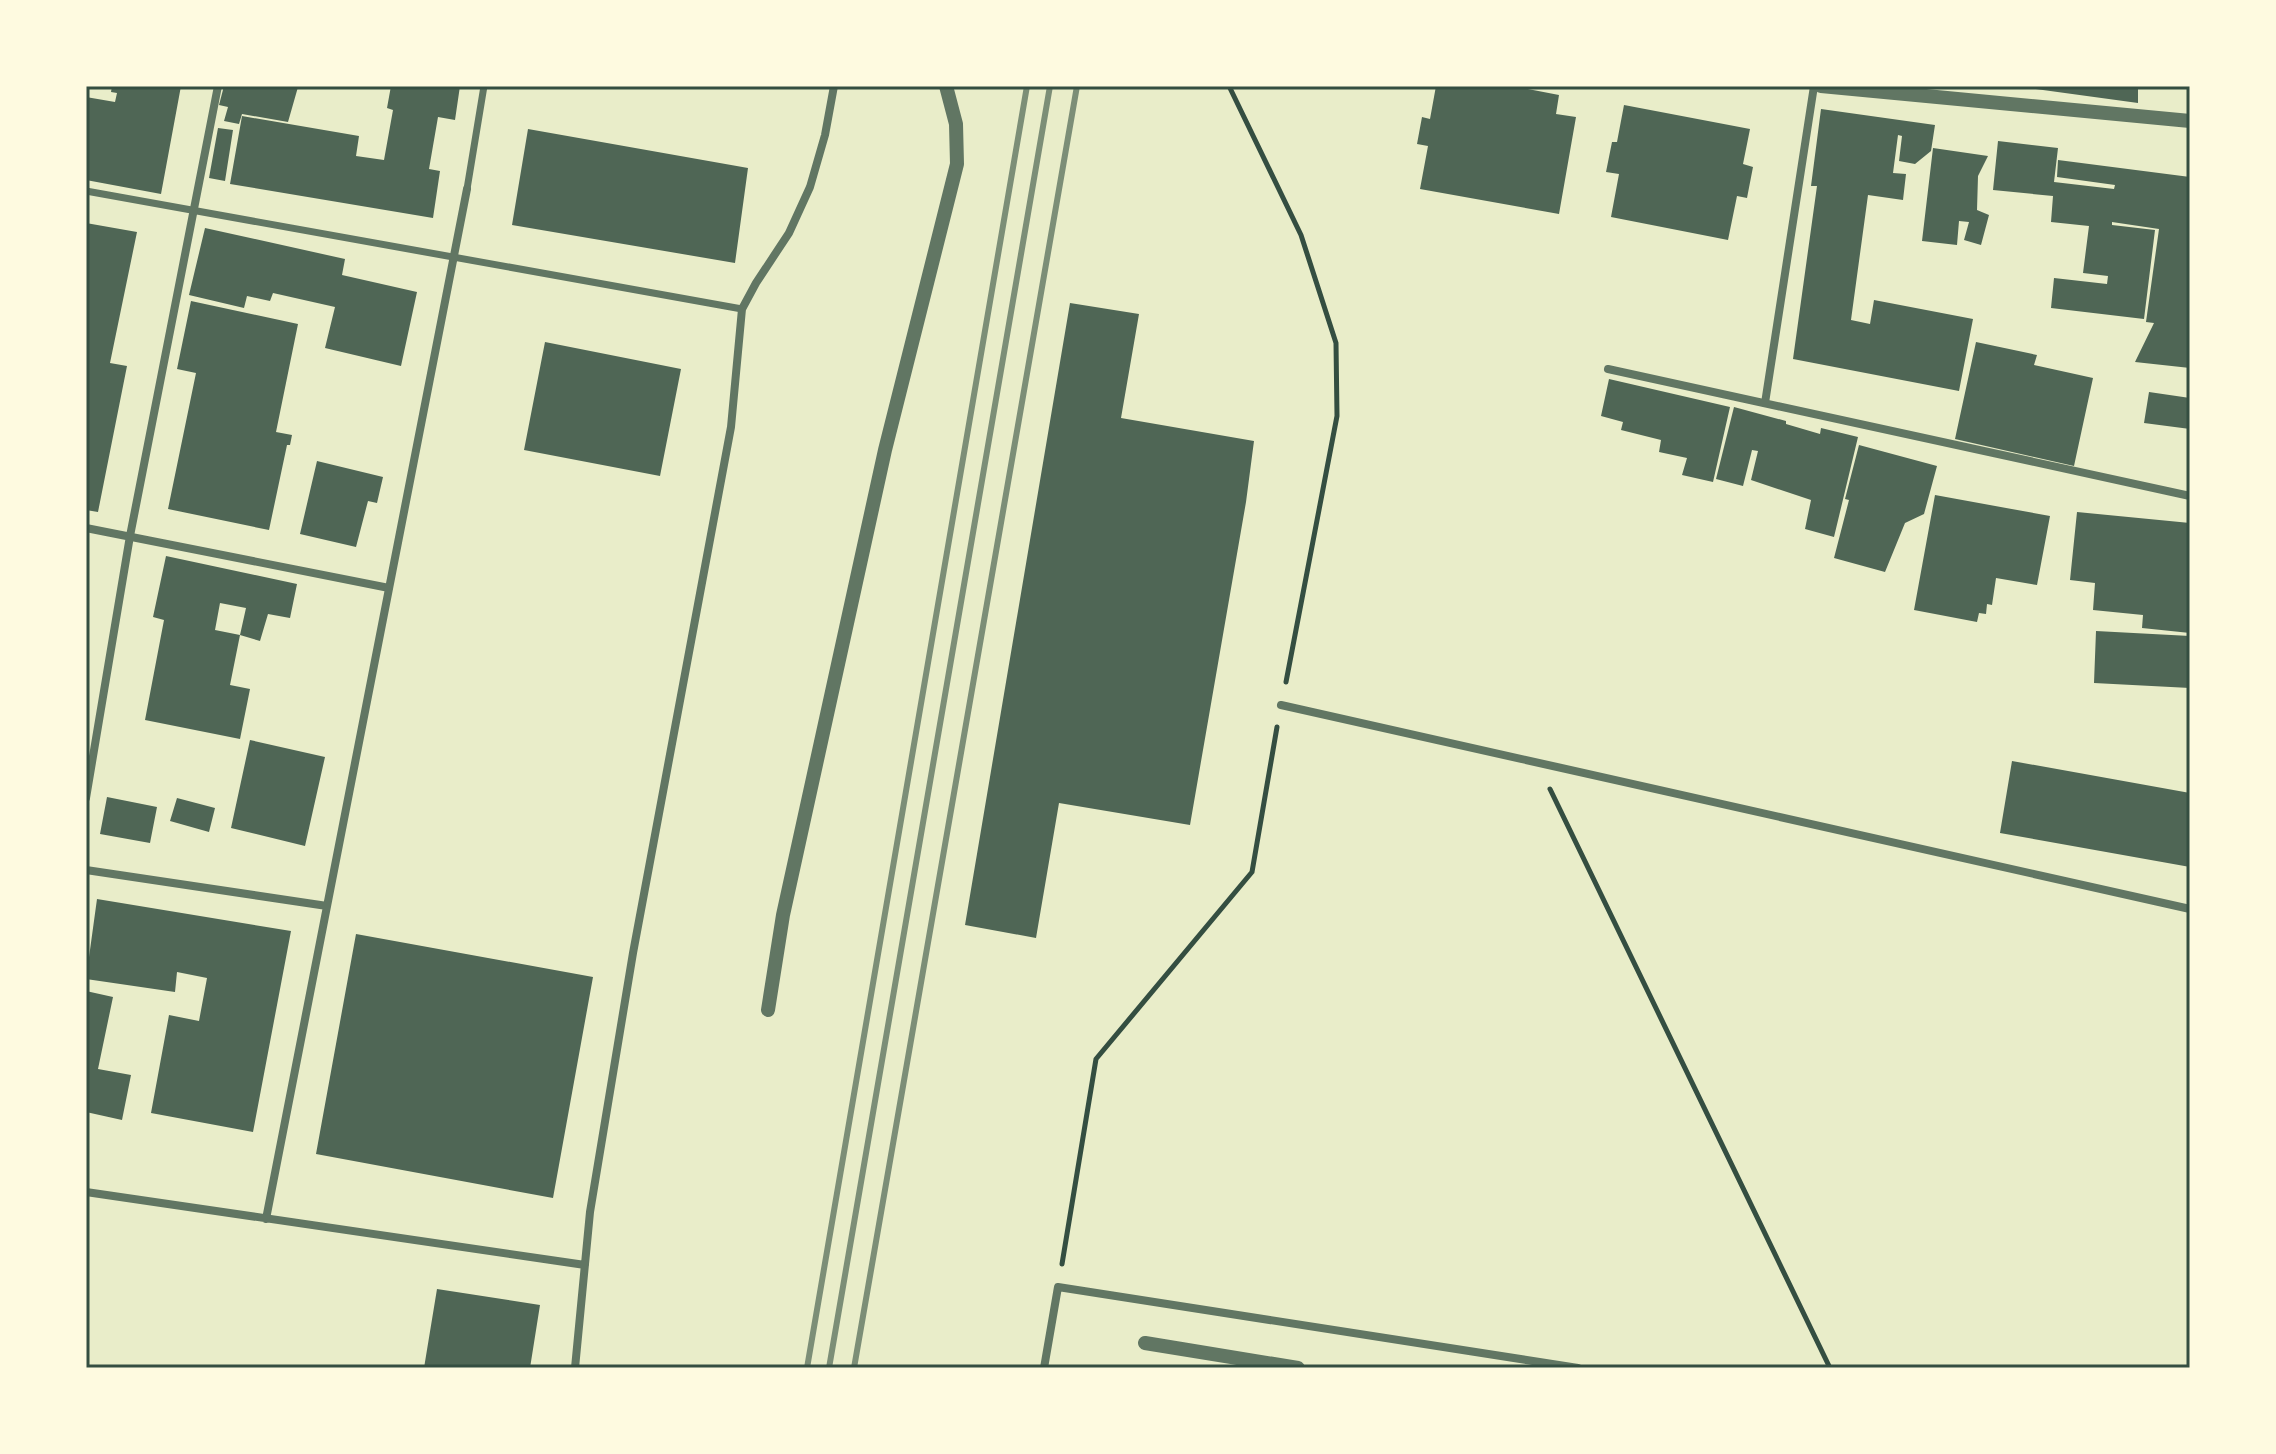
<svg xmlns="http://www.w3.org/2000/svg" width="2276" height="1454" font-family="'Source Sans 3',sans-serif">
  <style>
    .building { fill: #4f6655 }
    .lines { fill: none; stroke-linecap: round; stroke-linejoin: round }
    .path { stroke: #344e41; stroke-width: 5 }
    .pedestrian { stroke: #617663; stroke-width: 7 }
    .minor { stroke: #617663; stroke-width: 8 }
    .tertiary { stroke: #617663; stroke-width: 14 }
    .rail { stroke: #7c8e77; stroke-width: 6 }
    .neatline { fill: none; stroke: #344e41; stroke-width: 3 }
  </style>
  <rect width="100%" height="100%" fill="#e9edc9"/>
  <path class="building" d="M 112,86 L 181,86 L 161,194 L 86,180 L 86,97 L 115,102 L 117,93 L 111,92 Z
    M 224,86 L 298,87 L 288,122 L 242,114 L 239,124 L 224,121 L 228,107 L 219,105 Z
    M 391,86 L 460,86 L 455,120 L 438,117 L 429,169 L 440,171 L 433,218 L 230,184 L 242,116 L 359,136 L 356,156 L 384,160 L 393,110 L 387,108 Z
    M 1436,86 L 1512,86 L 1559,95 L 1556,114 L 1576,117 L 1559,214 L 1420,189 L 1428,146 L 1417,144 L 1422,117 L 1430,119 Z
    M 2028,86 L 2138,86 L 2138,103 L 2028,88 Z
    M 1624,105 L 1750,129 L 1743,164 L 1753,167 L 1747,198 L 1737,196 L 1728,240 L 1611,217 L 1619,174 L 1606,172 L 1612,142 L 1617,142 Z
    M 1821,109 L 1935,125 L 1931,151 L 1915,164 L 1899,161 L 1902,136 L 1898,135 L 1893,173 L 1906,174 L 1903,200 L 1868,195 L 1851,320 L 1870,324 L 1874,300 L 1973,319 L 1959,391 L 1793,359 L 1817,186 L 1811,186 Z
    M 218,128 L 233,130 L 225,181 L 209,178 Z
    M 528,129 L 748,168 L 735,263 L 512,225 Z
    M 1998,141 L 2058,148 L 2054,182 L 2114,189 L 2115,185 L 2057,177 L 2058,160 L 2190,177 L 2190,368 L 2135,362 L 2154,323 L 2146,322 L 2159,229 L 2112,222 L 2112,225 L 2155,230 L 2144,319 L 2051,308 L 2054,278 L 2107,284 L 2108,276 L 2083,273 L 2089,226 L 2051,222 L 2053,196 L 1993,190 Z
    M 1933,148 L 1988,156 L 1978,176 L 1977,210 L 1989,215 L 1981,245 L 1964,240 L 1969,222 L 1959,221 L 1957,245 L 1922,241 Z
    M 86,223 L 137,232 L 110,363 L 127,366 L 98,512 L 86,510 L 86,288 L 88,276 L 86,275 Z
    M 205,228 L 345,259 L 342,275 L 417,292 L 401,366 L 325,348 L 335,307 L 273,293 L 270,301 L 247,296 L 244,308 L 189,295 Z
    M 191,301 L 298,324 L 276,432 L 292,435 L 290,445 L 287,445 L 269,530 L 168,509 L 196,373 L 177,369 Z
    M 1070,303 L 1139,314 L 1121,418 L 1254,441 L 1246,502 L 1190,825 L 1059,803 L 1036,938 L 965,925 Z
    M 545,342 L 681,369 L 660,476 L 524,450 Z
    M 1976,342 L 2037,355 L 2034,365 L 2093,378 L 2074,466 L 1955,439 Z
    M 1609,379 L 1730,407 L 1713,482 L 1682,475 L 1687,458 L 1659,452 L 1661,440 L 1621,430 L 1623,422 L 1601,416 Z
    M 2149,392 L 2190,398 L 2190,429 L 2144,423 Z
    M 1734,407 L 1786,421 L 1786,424 L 1820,434 L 1821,428 L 1858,437 L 1834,537 L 1805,529 L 1811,500 L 1751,480 L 1758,451 L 1752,450 L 1743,486 L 1716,479 Z
    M 1859,445 L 1937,466 L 1924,514 L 1905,523 L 1885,572 L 1834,558 L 1849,500 L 1845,499 Z
    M 317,461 L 383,477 L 377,503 L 368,501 L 356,547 L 300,534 Z
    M 1935,495 L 2050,516 L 2037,585 L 1996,578 L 1992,605 L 1987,604 L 1986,614 L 1979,613 L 1977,622 L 1914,610 Z
    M 2077,512 L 2190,523 L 2190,633 L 2142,628 L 2143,615 L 2093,610 L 2095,583 L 2070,580 Z
    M 166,556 L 297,584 L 290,618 L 268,614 L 260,641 L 240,635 L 246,608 L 220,603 L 215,630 L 240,635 L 230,685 L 250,689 L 240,739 L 145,720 L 164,620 L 153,617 Z
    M 2096,631 L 2190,636 L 2190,688 L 2094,683 Z
    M 250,740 L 325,757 L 305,846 L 231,828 Z
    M 2012,761 L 2190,793 L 2190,867 L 2000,833 Z
    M 107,797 L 157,807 L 150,843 L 100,834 Z
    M 177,798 L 215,808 L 209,832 L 170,821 Z
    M 97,899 L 291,931 L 253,1132 L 151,1113 L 169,1015 L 199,1021 L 207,978 L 177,972 L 175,992 L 86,979 Z
    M 356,934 L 593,977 L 553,1198 L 316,1154 Z
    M 86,991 L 113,997 L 98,1069 L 131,1075 L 122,1120 L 86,1112 Z
    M 437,1289 L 540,1305 L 530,1368 L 424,1368 Z"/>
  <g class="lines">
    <path class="path" d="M 1229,86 L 1301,235 L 1336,343 L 1337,416 L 1286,682
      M 1550,789 L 1830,1368
      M 1062,1264 L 1096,1059 L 1252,872 L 1277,727"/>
    <path class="pedestrian" d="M 467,189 L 484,86
      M 86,191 L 742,309"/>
    <path class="minor" d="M 1608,369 L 2190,496
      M 1765,403 L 1814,86
      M 86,528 L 389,588
      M 1281,705 L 2190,909
      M 86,798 L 130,536 L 218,86
      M 86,870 L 327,906
      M 86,1192 L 585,1265
      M 266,1219 L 467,189
      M 575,1368 L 590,1212 L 633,953 L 731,427 L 742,309 L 756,283 L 789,233 L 810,187 L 825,135 L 834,86
      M 1044,1368 L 1058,1287 L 1578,1368"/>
    <path class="tertiary" d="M 1821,86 L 2190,121
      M 768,1010 L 783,915 L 885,450 L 957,164 L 956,124 L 946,86
      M 1145,1343 L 1298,1368"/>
    <path class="rail" d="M 807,1368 L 1027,86
      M 829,1368 L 1050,86
      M 854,1368 L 1077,86"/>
  </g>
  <rect width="2276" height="1454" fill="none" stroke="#fefae0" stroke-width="176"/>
  <rect x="88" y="88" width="2100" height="1278" class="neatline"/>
</svg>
